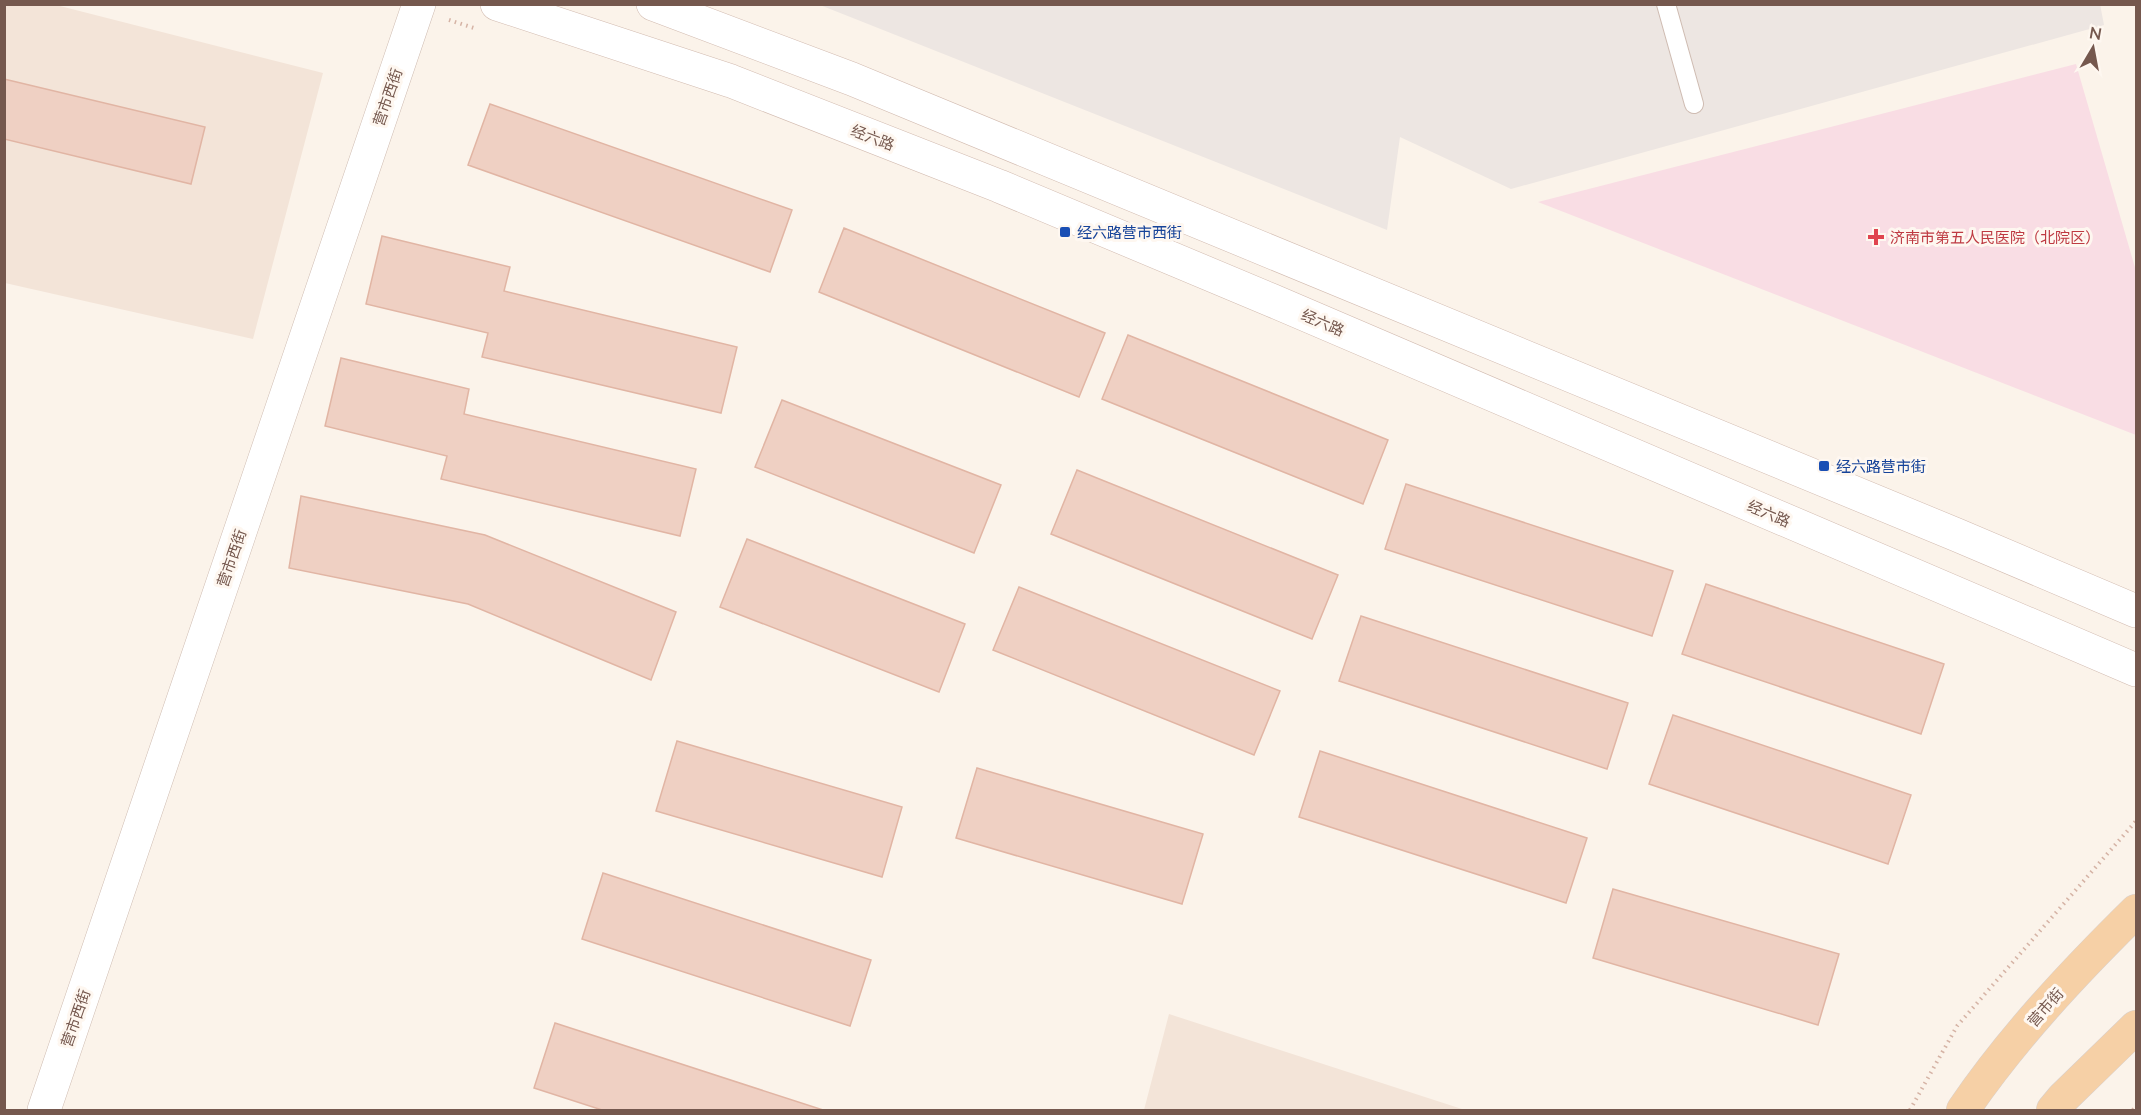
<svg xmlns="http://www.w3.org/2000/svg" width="2141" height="1115" font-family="Lato,'Noto Sans SC',sans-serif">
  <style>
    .residential { fill: #f3e4d8 }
    .industrial { fill: #ede6e2 }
    .medical { fill: #f9dde4 }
    .building { fill: #efd0c3; stroke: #e1b5a4; stroke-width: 1.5 }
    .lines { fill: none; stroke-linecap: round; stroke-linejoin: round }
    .service-casing { stroke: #cfbcb2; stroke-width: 20 }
    .tertiary-casing { stroke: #cfbcb2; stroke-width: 34 }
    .secondary-casing { stroke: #d2bbb0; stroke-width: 34 }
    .primary-casing { stroke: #d8d0cd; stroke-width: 34 }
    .path { stroke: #d5b3a5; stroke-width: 4; stroke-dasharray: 1.5 4.5; stroke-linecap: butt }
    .service { stroke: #fff; stroke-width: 18 }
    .tertiary { stroke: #fff; stroke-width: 33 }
    .secondary { stroke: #fff; stroke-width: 33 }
    .primary { stroke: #f6d0a6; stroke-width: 33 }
    .transit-dot { fill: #1a4fb4; stroke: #fef7f0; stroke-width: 2 }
    .health-dot { fill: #e0444e; stroke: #fef7f0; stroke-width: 2 }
    .labels { text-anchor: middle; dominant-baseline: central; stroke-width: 6; stroke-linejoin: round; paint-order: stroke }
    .street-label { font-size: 15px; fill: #75584e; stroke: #fef7f0 }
    .transit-label { font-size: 15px; fill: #164399; stroke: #fef7f0; text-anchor: start }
    .health-label { font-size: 15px; fill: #be3a42; stroke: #fef7f0; text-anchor: start }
  </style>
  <rect width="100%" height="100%" fill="#fbf3ea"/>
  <path class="residential" d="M 5,5 L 56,5 L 323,73 L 253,339 L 5,283 Z
    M 1169,1014 L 1465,1110 L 1144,1110 Z"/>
  <path class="industrial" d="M 2100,4 L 2104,25 L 1511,189 L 1400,137 L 1387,230 L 820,5 Z"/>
  <path class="medical" d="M 2076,64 L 2136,271 L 2136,435 L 1538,202 Z"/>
  <path class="building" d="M 4,79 L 205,127 L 191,184 L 4,139 Z
    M 490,104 L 792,210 L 770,272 L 468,165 Z
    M 844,228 L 1105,333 L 1079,397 L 819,292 Z
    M 382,236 L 510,267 L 504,291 L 737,347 L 721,413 L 482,357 L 488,333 L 366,304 Z
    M 1128,335 L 1388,440 L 1363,504 L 1102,399 Z
    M 341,358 L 469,389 L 464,414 L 696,469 L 680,536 L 441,479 L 447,456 L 325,426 Z
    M 782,400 L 1001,485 L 974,553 L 755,467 Z
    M 1077,470 L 1338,575 L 1312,639 L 1051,534 Z
    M 1406,484 L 1673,571 L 1652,636 L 1385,549 Z
    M 301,496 L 485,535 L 676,612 L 651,680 L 468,604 L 289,568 Z
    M 747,539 L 965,624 L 939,692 L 720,607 Z
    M 1706,584 L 1944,664 L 1921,734 L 1682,654 Z
    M 1019,587 L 1280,691 L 1254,755 L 993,650 Z
    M 1361,616 L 1628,703 L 1607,769 L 1339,681 Z
    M 1673,715 L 1911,795 L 1888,864 L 1649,784 Z
    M 677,741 L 902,807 L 882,877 L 656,811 Z
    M 1320,751 L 1587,838 L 1566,903 L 1299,817 Z
    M 977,768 L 1203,834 L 1182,904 L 956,838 Z
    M 603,873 L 871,960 L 850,1026 L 582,939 Z
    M 1613,889 L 1839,954 L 1818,1025 L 1593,958 Z
    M 555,1023 L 823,1110 L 602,1110 L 534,1088 Z"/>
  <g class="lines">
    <defs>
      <path id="service" d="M 1666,4 L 1694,104"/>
      <path id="tertiary" d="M 44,1110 L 419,4"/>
      <path id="secondary" d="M 497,4 L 731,81 L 999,186 L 1271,300 L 2136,670
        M 653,4 L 852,79 L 1957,535 L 2136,611"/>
      <path id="primary" d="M 1963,1110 C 2012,1038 2074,972 2136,911
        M 2053,1110 L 2063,1098 L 2136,1027"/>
    </defs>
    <use href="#service" class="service-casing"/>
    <use href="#tertiary" class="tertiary-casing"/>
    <use href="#secondary" class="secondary-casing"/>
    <use href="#primary" class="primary-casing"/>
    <path class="path" d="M 449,20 L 474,28
      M 1910,1110 L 1957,1026 L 2136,821
      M 2133,1110 L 2136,1106"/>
    <use href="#service" class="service"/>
    <use href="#tertiary" class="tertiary"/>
    <use href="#secondary" class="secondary"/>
    <use href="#primary" class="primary"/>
  </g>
  <g class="transit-dot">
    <rect x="1059" y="226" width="12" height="12" rx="3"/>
    <rect x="1818" y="460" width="12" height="12" rx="3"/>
  </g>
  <path class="health-dot" d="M1873 228h6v6h6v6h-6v6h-6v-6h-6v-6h6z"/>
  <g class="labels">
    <g class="street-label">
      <text transform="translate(387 97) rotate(-71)">营市西街</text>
      <text transform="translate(873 137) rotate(21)">经六路</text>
      <text transform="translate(1323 322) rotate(23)">经六路</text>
      <text transform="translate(1769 513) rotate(23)">经六路</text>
      <text transform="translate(231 558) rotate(-71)">营市西街</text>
      <text transform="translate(2045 1007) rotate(-49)">营市街</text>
      <text transform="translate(75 1018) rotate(-71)">营市西街</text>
    </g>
    <g class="transit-label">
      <text x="1077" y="232">经六路营市西街</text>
      <text x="1836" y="466">经六路营市街</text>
    </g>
    <g class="health-label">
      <text x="1890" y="237">济南市第五人民医院（北院区）</text>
    </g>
  </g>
  <rect width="2141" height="1115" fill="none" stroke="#75584e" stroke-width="12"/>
  <g transform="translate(2093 48) rotate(10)" stroke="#fef7f0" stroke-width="4.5" paint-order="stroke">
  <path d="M0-4.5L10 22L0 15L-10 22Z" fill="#75584e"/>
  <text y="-9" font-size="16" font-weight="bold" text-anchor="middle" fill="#75584e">N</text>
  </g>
</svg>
